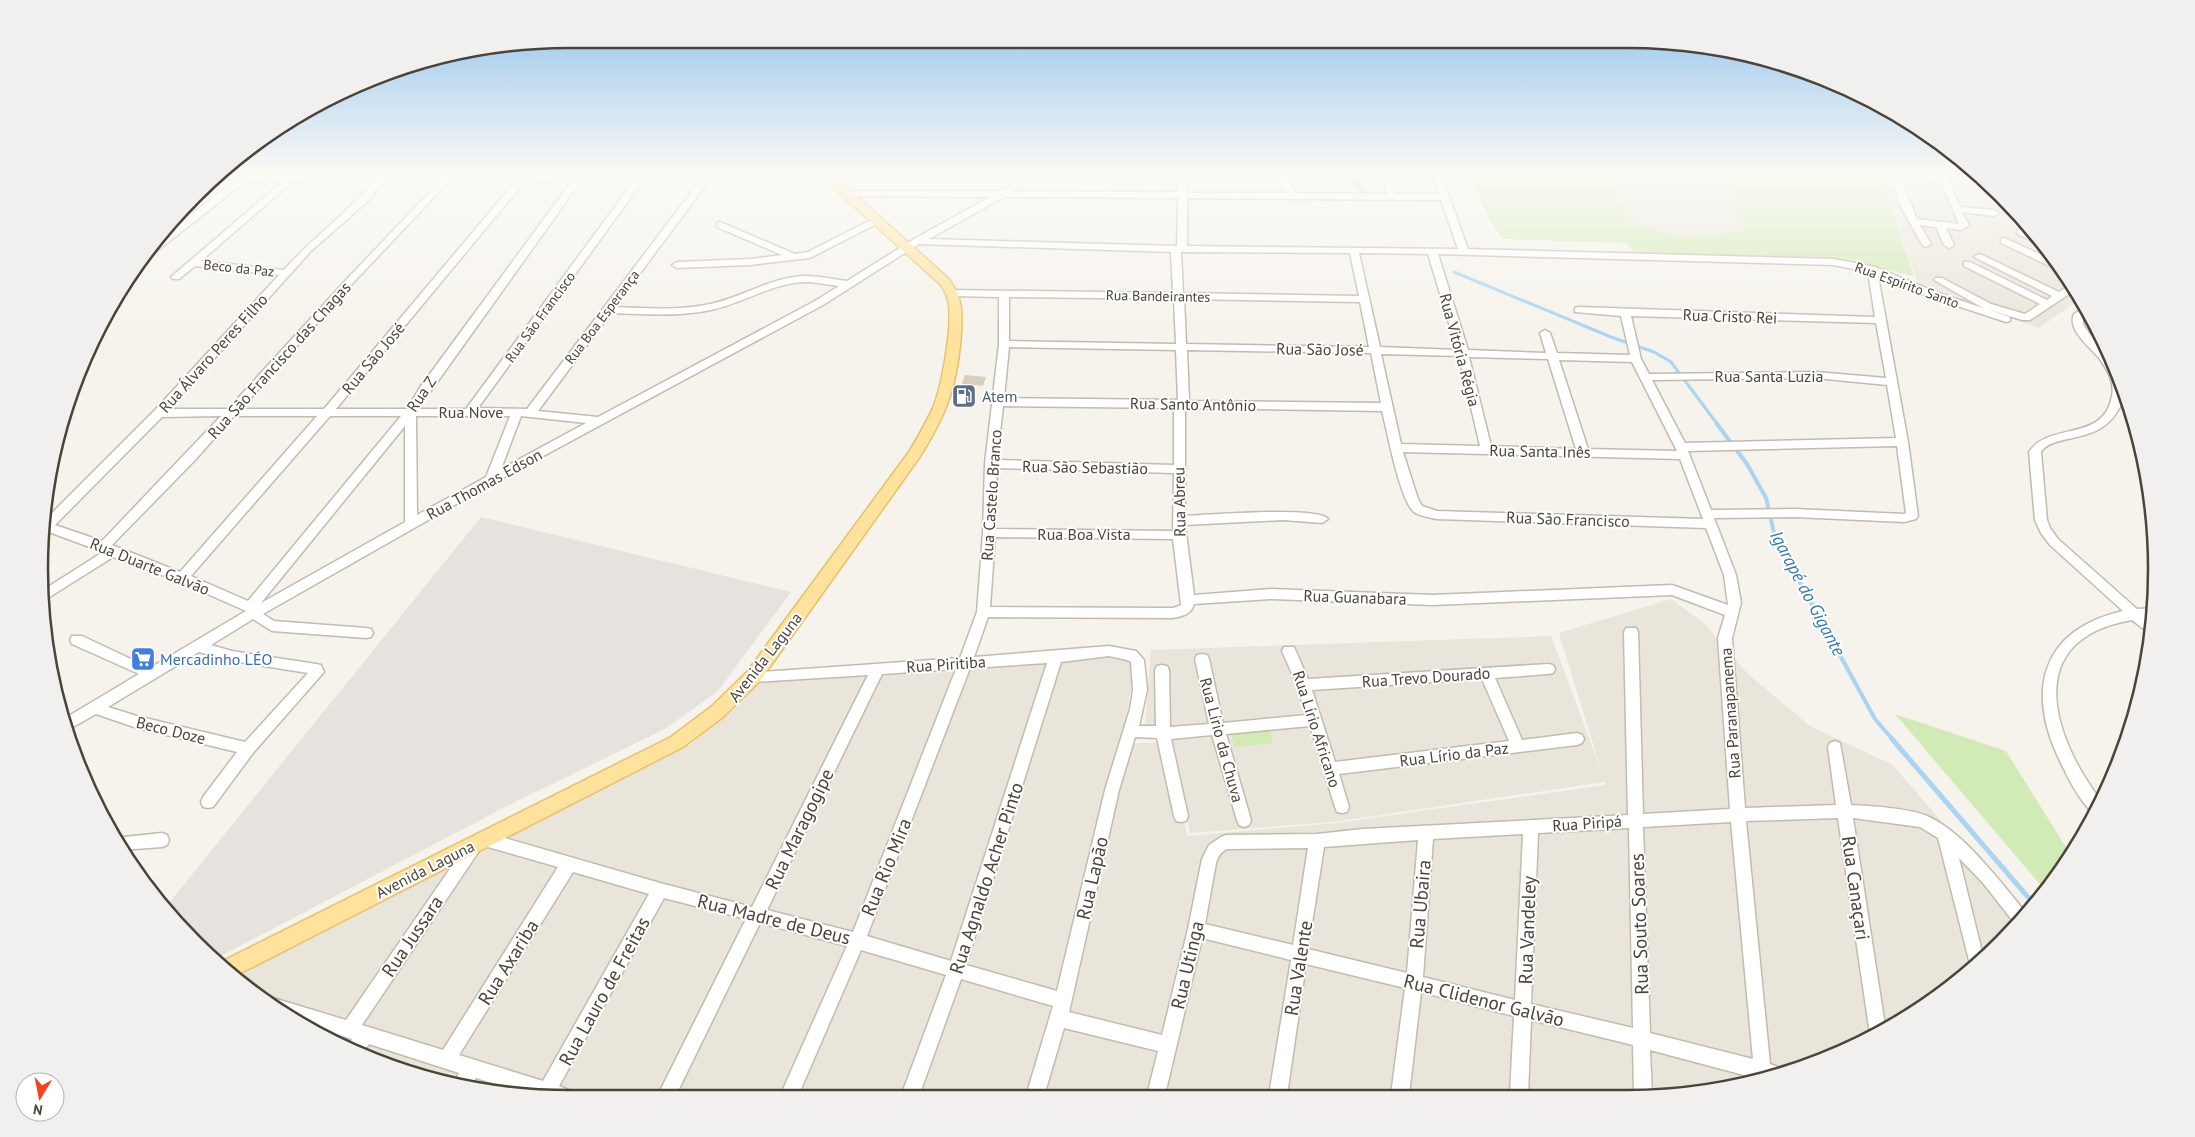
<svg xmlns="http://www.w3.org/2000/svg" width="2195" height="1137" font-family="'PT Sans',sans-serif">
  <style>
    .residential { fill: #eae5da }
    .industrial { fill: #e6e2dd }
    .green { fill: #d2eab5 }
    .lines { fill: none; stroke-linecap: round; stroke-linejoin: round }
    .stream-far2 { stroke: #a9d4f2; stroke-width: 3 }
    .stream-far1 { stroke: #a9d4f2; stroke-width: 4 }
    .stream { stroke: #a9d4f2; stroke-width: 5 }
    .canal { fill: #a9d4f2; fill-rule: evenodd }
    .building { fill: #d8cfc1 }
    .minor-casing { stroke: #c2bbae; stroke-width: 3 }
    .major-casing { stroke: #e6c16a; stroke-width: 3 }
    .minor { fill: #fff; fill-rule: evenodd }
    .major { fill: #ffe39c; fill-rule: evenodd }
    .labels { text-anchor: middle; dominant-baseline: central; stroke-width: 4; stroke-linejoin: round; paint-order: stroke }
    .far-street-label { font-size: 14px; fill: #4b4439; stroke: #fff }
    .street-label { font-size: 16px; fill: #4b4439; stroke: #fff }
    .service-label { font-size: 16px; fill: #4e5e75; stroke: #fff; text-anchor: start }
    .shop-label { font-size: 16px; fill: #366cbe; stroke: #fff; text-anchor: start }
    .water-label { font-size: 18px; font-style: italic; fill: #2e7ab2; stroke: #fff }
    .near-street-label { font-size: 19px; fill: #4b4439; stroke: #fff }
    .rim { fill: none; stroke: #4b4439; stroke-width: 2.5 }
  </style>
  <rect width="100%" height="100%" fill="#f6f3ec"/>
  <path class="residential" d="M 1614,174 L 1724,174 L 1743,223 L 1744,232 L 1685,238 L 1631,222 L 1620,201 L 1622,186 Z
    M 1881,174 L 1976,174 L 2025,219 L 2081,298 L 2039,328 L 1919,287 Z
    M 1671,599 L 1704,623 L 1748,674 L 1810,726 L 1893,765 L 2024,918 L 1949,989 L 1829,1058 L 1696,1094 L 534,1097 L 431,1080 L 334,1043 L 246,989 L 232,976 L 691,744 L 736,708 L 759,683 L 1136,656 L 1122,744 L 1168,742 L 1187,836 L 1336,823 L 1606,785 L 1605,782 L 1333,822 L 1190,833 L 1171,734 L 1145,727 L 1151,650 L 1551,636 L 1601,770 L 1559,633 Z"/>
  <path class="industrial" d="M 481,517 L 791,592 L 718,691 L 665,729 L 511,804 L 215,959 L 164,909 Z"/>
  <path class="green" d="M 1470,174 L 1614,174 L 1622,186 L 1620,201 L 1631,222 L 1685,238 L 1744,231 L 1743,223 L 1724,174 L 1881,174 L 1914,276 L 1846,261 L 1636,254 L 1626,243 L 1503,239 C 1488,219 1478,197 1470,174 Z
    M 1895,714 L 2006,751 L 2069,852 L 2044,889 Z
    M 1269,730 L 1273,743 L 1234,747 L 1231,734 Z"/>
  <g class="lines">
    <path class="stream-far2" d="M 1454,272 L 1611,337 L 1654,352 L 1671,362 L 1718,425"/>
    <path class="stream-far1" d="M 1717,424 L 1747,464 L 1766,498 L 1775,537 L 1875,719 L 1893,740"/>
    <path class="stream" d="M 1892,739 L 2034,904"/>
    <path class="canal" d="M 1345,174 L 1354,174 L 1372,195 L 1372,199 L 1366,199 Z"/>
  </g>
  <path class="building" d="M 965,375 L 986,377 L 983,386 L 975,385 L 967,408 L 954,407 Z"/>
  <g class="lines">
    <defs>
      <path id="minor" d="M 221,174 L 267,177 L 342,174 L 338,177 L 293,181 L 201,261 L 284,270 C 314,236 352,210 380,174 L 389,174 L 369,200 L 311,251 L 169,409 L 228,409 L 346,280 L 447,174 L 456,174 L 352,284 L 241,409 L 324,409 L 515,182 C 538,174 562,174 586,174 L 418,409 L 466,409 L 639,174 L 648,174 L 478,408 L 527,409 L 705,174 L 714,174 L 615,307 C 646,308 679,311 710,304 C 743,297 771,277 805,276 C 819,276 833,279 847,281 L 914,239 L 990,197 L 847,196 L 844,195 L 844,191 L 1000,191 L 1032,174 L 1042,174 L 1013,191 L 1178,192 L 1179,174 L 1187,174 L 1187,193 L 1287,193 L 1276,174 L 1284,174 L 1296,193 L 1386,194 L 1383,174 L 1391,174 L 1395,194 L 1439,194 L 1433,174 L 1441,174 L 1468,249 L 1834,259 L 1875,267 L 1938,293 L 1983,308 L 1934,280 L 1936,278 L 1942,278 L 1991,304 L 2025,314 L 2040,304 L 1964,266 L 1964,262 L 1970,262 L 2047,300 L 2052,296 L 1974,257 L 1979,254 L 1982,255 L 2059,292 L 2071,284 L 2075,290 L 2030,320 L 2022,320 L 1984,308 L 2010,317 L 2010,321 L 2006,322 L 1930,297 L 1878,276 L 1908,442 L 1918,516 L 1916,519 L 1904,522 L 1795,517 L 1714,518 L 1736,575 L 1741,603 L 1732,638 L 1745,808 L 1836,805 L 1828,747 L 1830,743 L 1835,741 L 1840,743 L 1851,805 C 1871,806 1908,808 1927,816 C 1964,832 2001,883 2027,914 L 2016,925 L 1983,883 L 1959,858 L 1983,956 L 1971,968 L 1938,838 L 1920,827 L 1853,818 L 1885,1026 L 1870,1034 L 1838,818 L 1746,821 L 1770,1064 L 1778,1067 L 1780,1071 L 1755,1078 L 1650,1050 L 1652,1094 L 1634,1094 L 1633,1045 L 1531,1020 L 1528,1094 L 1510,1094 L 1514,1016 L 1421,992 L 1409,1095 L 1391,1095 L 1405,988 L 1306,964 L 1287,1095 L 1269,1095 L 1291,960 L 1202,938 L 1165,1095 L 1147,1095 L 1158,1051 L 1064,1028 L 1044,1096 L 1026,1096 L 1053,1006 L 961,979 L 919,1096 L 901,1096 L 946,975 L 861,950 L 798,1096 L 780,1096 L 847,946 L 760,923 L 675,1097 L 657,1097 L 746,919 L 664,898 L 559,1086 L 571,1091 L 574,1097 L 538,1097 L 476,1078 L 470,1087 L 453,1084 L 459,1073 L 369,1044 L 362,1054 L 347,1048 L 352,1039 L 301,1023 L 267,1000 L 273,998 L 346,1020 L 469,841 L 477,840 L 479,834 L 484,832 L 660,883 L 752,907 L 868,675 L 753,682 L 748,681 L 746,677 L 748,673 L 960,658 L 977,612 L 983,533 L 985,464 L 999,344 L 999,297 L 952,296 L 947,293 L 952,290 L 1173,293 L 1171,252 L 919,244 L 823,305 L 495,482 L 263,614 L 274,621 L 366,628 L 371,629 L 373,633 L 371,637 L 366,638 L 272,631 L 253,619 L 211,645 L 232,651 L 316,664 L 321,665 L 324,672 L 253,753 L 213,807 L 208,808 L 203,807 L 201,802 L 203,797 L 237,752 L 137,728 L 96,714 L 66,731 L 62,720 L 139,674 L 72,644 L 70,640 L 72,636 L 82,636 L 150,668 L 246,611 L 178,581 L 113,557 L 40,603 L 40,592 L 103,552 L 49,532 L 40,537 L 42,521 L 44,521 L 155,410 L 279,275 L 195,266 L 179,279 L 173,279 L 171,277 L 282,182 L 246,181 L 143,262 L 137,262 L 146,250 L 237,179 ZM 574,178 L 421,386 L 407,409 L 336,409 L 521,186 L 534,182 ZM 1004,197 L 1178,198 L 1177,246 L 929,239 ZM 1187,198 L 1441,200 L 1458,249 L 1187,246 ZM 1181,252 L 1350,253 L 1359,296 L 1183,293 ZM 1359,253 L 1428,254 L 1457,350 L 1380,347 ZM 1438,254 L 1834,265 L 1868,272 L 1875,317 L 1579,307 L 1575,308 L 1575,312 L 1621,316 L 1630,355 L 1557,353 L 1550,333 L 1545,330 L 1540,333 L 1546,353 L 1468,350 ZM 810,282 L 839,286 L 815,301 L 598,417 L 538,411 L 611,313 C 644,314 678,317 711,310 C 744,303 775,281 810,282 ZM 1009,297 L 1174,299 L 1176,344 L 1009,341 ZM 1184,299 L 1360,302 L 1369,347 L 1186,344 ZM 1631,316 L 1876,323 L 1886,378 L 1816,372 L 1649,374 L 1641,359 ZM 1009,347 L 1176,350 L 1178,400 L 1004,398 ZM 1187,350 L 1371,353 L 1381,403 L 1189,401 ZM 1381,354 L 1459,356 L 1480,446 L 1401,444 ZM 1469,357 L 1548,359 L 1576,449 L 1491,446 ZM 1559,360 L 1632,362 L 1677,451 L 1588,449 ZM 1816,378 L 1887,385 L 1896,438 L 1685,443 L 1652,380 ZM 1003,406 L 1174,408 L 1174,465 L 997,460 ZM 1185,408 L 1382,411 C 1387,430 1400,501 1414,512 C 1419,516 1430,517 1436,519 L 1706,528 L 1724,575 L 1728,605 L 1672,585 L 1433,595 L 1271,589 L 1194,595 L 1185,525 L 1283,520 L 1322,523 L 1328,519 C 1319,506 1206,515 1185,516 ZM 221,416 L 102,541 L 55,525 L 162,417 ZM 234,416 L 317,416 L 180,572 L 112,545 L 196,459 ZM 330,416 L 401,416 L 248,601 L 191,576 ZM 416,416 L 510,416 L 486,477 L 417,515 ZM 521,416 L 586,423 L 501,469 ZM 405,426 L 405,522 L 261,603 ZM 1897,446 L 1906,513 L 1904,514 L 1795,509 L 1711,510 L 1688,451 ZM 1403,452 L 1680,459 L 1703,519 L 1437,511 L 1422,506 L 1418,499 ZM 997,468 L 1174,473 L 1173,531 L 995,529 ZM 995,537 L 1173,539 L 1181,605 L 1173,608 L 990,607 ZM 1672,595 L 1725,615 L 1718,638 L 1730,809 L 1643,814 L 1638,632 L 1636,628 L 1626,628 L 1624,632 L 1628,815 L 1363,829 L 1317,834 L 1226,835 L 1221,837 L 1209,845 L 1202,859 L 1188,929 L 1162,1035 L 1069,1012 L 1119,790 L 1135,737 L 1157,738 L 1174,816 L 1176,821 L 1181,822 L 1186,821 L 1188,816 L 1171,739 L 1212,735 L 1237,820 L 1239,825 L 1244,827 L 1249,825 L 1251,820 L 1226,734 L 1310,726 L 1335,807 L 1337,812 L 1342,813 L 1347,812 L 1349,807 L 1339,774 L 1577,745 L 1582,743 L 1584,739 L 1582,735 L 1577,733 L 1522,740 L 1495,678 L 1548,674 L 1553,673 L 1555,669 L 1553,665 L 1548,664 L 1308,679 L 1294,647 L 1284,647 L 1282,651 L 1297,685 L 1306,715 L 1223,723 L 1209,659 L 1207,655 L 1202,654 L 1197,655 L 1195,659 L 1209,724 L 1170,727 L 1169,670 L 1167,666 L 1162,665 L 1157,666 L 1155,670 L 1156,726 L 1139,726 L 1147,690 L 1144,660 L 1136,651 L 1109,646 L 974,657 L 988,617 L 1173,618 C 1182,616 1191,615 1194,604 L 1271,599 L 1433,605 ZM 199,652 L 232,661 L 308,673 L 245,742 L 137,716 L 108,707 ZM 1109,656 L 1127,660 L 1131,662 L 1133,690 L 1130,709 L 1105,790 L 1057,991 L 966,965 L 1061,662 ZM 1047,663 L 951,961 L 867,936 L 970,668 ZM 956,669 L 853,932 L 767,910 L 882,674 ZM 1482,679 L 1509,741 L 1335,762 L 1312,690 ZM 1731,822 L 1753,1059 L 1650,1033 L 1643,827 ZM 1629,828 L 1633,1028 L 1531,1004 L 1538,833 ZM 1523,834 L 1515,1000 L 1423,977 L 1433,839 ZM 1418,840 L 1407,973 L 1308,949 L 1324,847 ZM 481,845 L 558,867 L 443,1050 L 362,1025 L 479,851 ZM 1308,848 L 1293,945 L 1205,924 L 1216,863 C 1218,856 1221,852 1227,849 ZM 573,872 L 649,894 L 543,1081 L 459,1055 Z
        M 1890,174 L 1939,177 L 1938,174 L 1946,174 L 1960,207 L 1994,210 L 1999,213 L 1994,216 L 1962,212 L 1969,225 L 1961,230 L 1946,228 L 1954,245 L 1949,248 L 1944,245 L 1936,227 L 1920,225 L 1931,244 L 1926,247 L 1923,246 L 1902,209 ZM 1900,177 L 1941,182 L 1959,224 L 1917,219 Z
        M 877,217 L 880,218 L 880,222 L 810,258 L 750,265 L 677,268 L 672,265 L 677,262 L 750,259 L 782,255 L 717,227 L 717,223 L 720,222 L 795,254 L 808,252 Z
        M 2020,229 L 2037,237 L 2043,244 L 2038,244 L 2017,234 L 2017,230 Z
        M 2004,238 L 2055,261 L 2061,269 L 2056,269 L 2001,243 L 2001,239 Z
        M 2087,306 L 2089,313 L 2083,317 L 2083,324 C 2096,346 2118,362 2124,388 C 2125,395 2122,405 2118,410 C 2098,446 2054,432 2041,452 L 2047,520 L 2050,528 L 2058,539 L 2137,609 L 2154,608 L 2153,618 L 2148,618 L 2152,622 L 2150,634 L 2132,620 C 2020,639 2052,737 2102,802 L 2094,814 C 2080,802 2069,780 2061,763 C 2026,693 2039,630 2123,611 L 2050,545 L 2041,533 L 2035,520 L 2029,452 C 2049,421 2104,443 2112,396 C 2115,382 2107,369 2099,358 C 2090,347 2067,330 2074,314 Z
        M 162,833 L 167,835 L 169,840 L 167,845 L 162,847 L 121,850 L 115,838 Z"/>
      <path id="major" d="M 818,174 L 830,174 L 851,191 L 949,279 C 955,288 960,297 961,308 C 963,337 957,380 946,407 C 939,425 929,442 919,458 L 759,682 L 723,717 L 683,747 L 233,977 L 219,963 L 671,737 L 711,707 L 747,672 L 909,452 C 918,437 926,423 933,408 C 942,386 952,329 949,305 C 948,297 945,291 940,284 Z"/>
    </defs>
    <use href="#minor" class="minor-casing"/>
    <use href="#major" class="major-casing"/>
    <use href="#minor" class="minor"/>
    <use href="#major" class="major"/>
  </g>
  <linearGradient id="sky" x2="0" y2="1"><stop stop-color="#8fc1ec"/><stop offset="0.52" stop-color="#fbfaf6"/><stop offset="1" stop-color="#fbfaf6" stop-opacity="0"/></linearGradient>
  <rect width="2195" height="333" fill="url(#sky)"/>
  <defs>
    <symbol id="fuel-square" viewBox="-11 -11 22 22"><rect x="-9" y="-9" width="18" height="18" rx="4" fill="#5c6f8a" stroke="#fff"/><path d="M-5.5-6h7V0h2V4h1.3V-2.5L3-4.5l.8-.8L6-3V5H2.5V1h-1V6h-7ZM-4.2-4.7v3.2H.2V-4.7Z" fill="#fff"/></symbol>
    <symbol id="supermarket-square" viewBox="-11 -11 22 22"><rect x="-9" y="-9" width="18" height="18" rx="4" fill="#3f7fe0" stroke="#fff"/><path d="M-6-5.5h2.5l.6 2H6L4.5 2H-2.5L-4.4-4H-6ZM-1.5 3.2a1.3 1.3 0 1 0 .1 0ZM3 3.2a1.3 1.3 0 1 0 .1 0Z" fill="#fff"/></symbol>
  </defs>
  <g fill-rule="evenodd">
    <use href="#fuel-square" x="950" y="382" width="28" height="28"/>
    <use href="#supermarket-square" x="129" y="645" width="28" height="28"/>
  </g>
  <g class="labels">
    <g class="far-street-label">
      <text transform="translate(239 268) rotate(6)">Beco da Paz</text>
      <text transform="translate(1907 285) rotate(20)">Rua Espírito Santo</text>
      <text transform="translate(1158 296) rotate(1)">Rua Bandeirantes</text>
      <text transform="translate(540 317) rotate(-54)">Rua São Francisco</text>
      <text transform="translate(602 317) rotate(-53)">Rua Boa Esperança</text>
    </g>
    <g class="street-label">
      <text transform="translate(1730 316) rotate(2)">Rua Cristo Rei</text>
      <text transform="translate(1320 349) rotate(1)">Rua São José</text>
      <text transform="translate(1460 350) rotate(75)">Rua Vitória Régia</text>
      <text transform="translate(213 353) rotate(-48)">Rua Álvaro Peres Filho</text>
      <text transform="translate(373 358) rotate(-50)">Rua São José</text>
      <text transform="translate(279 360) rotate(-48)">Rua São Francisco das Chagas</text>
      <text x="1769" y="376">Rua Santa Luzia</text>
      <text transform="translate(421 394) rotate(-56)">Rua Z</text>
      <text transform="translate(1193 404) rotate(1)">Rua Santo Antônio</text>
      <text x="471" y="412">Rua Nove</text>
      <text transform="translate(1540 451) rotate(1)">Rua Santa Inês</text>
      <text transform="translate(1085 467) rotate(1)">Rua São Sebastião</text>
      <text transform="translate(484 484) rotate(-29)">Rua Thomas Edson</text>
      <text transform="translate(991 495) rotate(-86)">Rua Castelo Branco</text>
      <text transform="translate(1179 502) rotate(-91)">Rua Abreu</text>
      <text transform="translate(1568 519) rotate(2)">Rua São Francisco</text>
      <text x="1084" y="534">Rua Boa Vista</text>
      <text transform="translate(150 566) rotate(22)">Rua Duarte Galvão</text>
      <text transform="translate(1355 597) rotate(2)">Rua Guanabara</text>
      <text transform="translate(765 657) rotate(-52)">Avenida Laguna</text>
      <text transform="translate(946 664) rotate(-4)">Rua Piritiba</text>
      <text transform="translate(1426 677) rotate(-4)">Rua Trevo Dourado</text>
      <text transform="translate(1730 713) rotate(-94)">Rua Paranapanema</text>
      <text transform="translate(1317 729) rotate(72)">Rua Lírio Africano</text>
      <text transform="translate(171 730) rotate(14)">Beco Doze</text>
      <text transform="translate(1222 740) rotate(75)">Rua Lírio da Chuva</text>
      <text transform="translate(1454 754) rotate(-7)">Rua Lírio da Paz</text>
      <text transform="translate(1587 823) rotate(-4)">Rua Piripá</text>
      <text transform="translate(425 869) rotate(-27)">Avenida Laguna</text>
    </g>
    <g class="service-label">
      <text x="982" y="396">Atem</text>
    </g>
    <g class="shop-label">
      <text x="160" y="659">Mercadinho LÉO</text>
    </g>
    <g class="water-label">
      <text transform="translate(1808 593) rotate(62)">Igarapé do Gigante</text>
    </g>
    <g class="near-street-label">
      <text transform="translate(799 829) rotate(-64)">Rua Maragogipe</text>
      <text transform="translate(886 867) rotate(-68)">Rua Rio Mira</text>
      <text transform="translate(986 878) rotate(-72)">Rua Agnaldo Acher Pinto</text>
      <text transform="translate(1092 878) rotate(-77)">Rua Lapão</text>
      <text transform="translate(1856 888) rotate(82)">Rua Canaçari</text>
      <text transform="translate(1420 904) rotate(-85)">Rua Ubaira</text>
      <text transform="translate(774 919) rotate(14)">Rua Madre de Deus</text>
      <text transform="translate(1639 924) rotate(-92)">Rua Souto Soares</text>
      <text transform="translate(1527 930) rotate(-88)">Rua Vandeley</text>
      <text transform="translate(412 936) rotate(-56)">Rua Jussara</text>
      <text transform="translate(508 962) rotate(-58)">Rua Axariba</text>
      <text transform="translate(1187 965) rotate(-77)">Rua Utinga</text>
      <text transform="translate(1298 968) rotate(-81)">Rua Valente</text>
      <text transform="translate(604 991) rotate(-61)">Rua Lauro de Freitas</text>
      <text transform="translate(1484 1000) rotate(14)">Rua Clidenor Galvão</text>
    </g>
  </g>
  <path d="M0 0H2195V1137H0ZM569 48H1627A521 521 0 0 1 2148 569V569A521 521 0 0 1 1627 1090H569A521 521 0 0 1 48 569V569A521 521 0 0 1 569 48Z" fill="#f1f0ef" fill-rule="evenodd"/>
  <path class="rim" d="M569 48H1627A521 521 0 0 1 2148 569V569A521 521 0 0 1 1627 1090H569A521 521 0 0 1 48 569V569A521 521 0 0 1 569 48Z"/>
  <g transform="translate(40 1097) rotate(190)"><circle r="24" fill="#ffffff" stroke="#b7b4b0"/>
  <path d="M0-4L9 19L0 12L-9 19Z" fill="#fc3f1d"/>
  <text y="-8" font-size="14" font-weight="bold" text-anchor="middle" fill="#4b4439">N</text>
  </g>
</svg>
